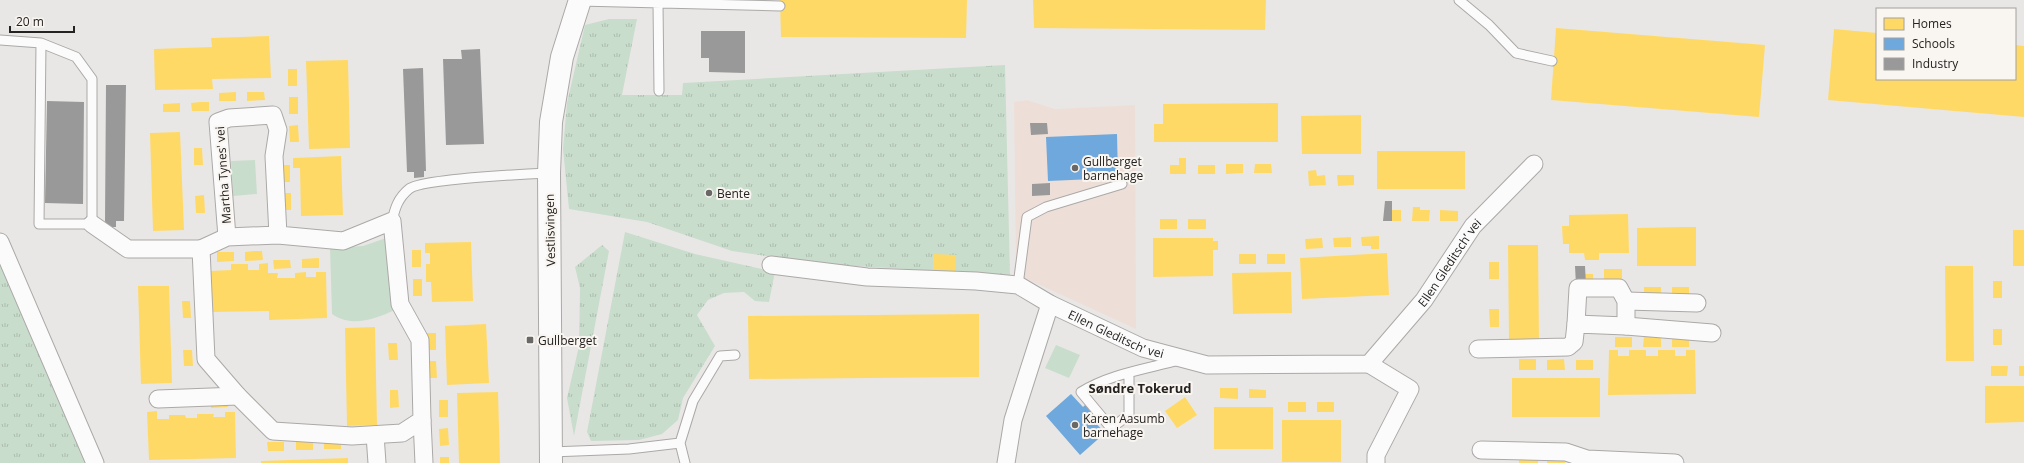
<svg xmlns="http://www.w3.org/2000/svg" width="2024" height="463" font-family="'Open Sans',sans-serif">
  <style>
    .education { fill: #eddfd8 }
    .grass { fill: url(#grass-tufts) }
    .green { fill: #c9ddcc }
    .homes { fill: #ffd966 }
    .schools { fill: #6fa8dc }
    .industry { fill: #999 }
    .lines { fill: none; stroke-linecap: round; stroke-linejoin: round }
    .service-casing { stroke: #aba9a7; stroke-width: 11 }
    .minor-casing { stroke: #aba9a7; stroke-width: 19 }
    .tertiary-casing { stroke: #aba9a7; stroke-width: 24 }
    .service { stroke: #fcfbfb; stroke-width: 9 }
    .minor { stroke: #fcfbfb; stroke-width: 17 }
    .tertiary { stroke: #fcfbfb; stroke-width: 22 }
    .poi-dot { fill: #696866; stroke: #f9f5f1; stroke-width: 1.5 }
    .labels { text-anchor: middle; dominant-baseline: central; stroke-width: 4; stroke-linejoin: round; paint-order: stroke }
    .poi-label { font-size: 12px; fill: #242321; stroke: #f9f5f1; text-anchor: start }
    .street-label { font-size: 12px; fill: #242321; stroke: #f9f5f1 }
    .neighbourhood-label { font-size: 13px; font-weight: bold; fill: #242321; stroke: #f9f5f1 }
  </style>
  <defs>
    <pattern id="grass-tufts" width="24" height="20" patternUnits="userSpaceOnUse"><rect width="24" height="20" fill="#c9ddcc"/><path d="M3 7l-1-3M5 7V3M7 7l1-3M15 17l-1-3M17 17v-4M19 17l1-3" fill="none" stroke="#acbdaf"/></pattern>
  </defs>
  <rect width="100%" height="100%" fill="#e9e7e5"/>
  <path class="education" d="M 1027,100 L 1055,109 L 1135,105 L 1136,329 L 1016,274 L 1014,102 Z"/>
  <path class="grass" d="M 609,19 L 637,19 L 622,95 L 682,95 L 683,83 L 1005,65 L 1010,275 L 820,264 L 732,251 L 647,222 L 569,209 L 563,149 L 567,103 L 585,25 Z
    M 625,232 L 695,254 L 775,272 L 769,302 L 755,301 L 744,292 L 724,293 L 708,300 L 697,315 L 715,346 L 683,398 L 678,420 L 662,434 L 639,440 L 591,441 L 587,432 Z
    M 0,242 L 95,463 L 0,463 Z
    M 602,245 L 609,251 L 574,436 L 567,398 L 579,346 L 580,288 L 575,267 Z"/>
  <path class="green" d="M 255,160 L 257,194 L 233,196 L 231,161 Z
    M 386,238 L 395,310 C 375,319 351,328 332,314 L 330,248 L 363,246 Z
    M 1056,345 L 1080,355 L 1069,378 L 1045,368 Z"/>
  <path class="homes" d="M 780,0 L 967,0 L 966,38 L 781,37 Z
    M 1033,0 L 1266,0 L 1265,30 L 1034,28 Z
    M 1556,28 L 1765,45 L 1759,117 L 1551,100 Z
    M 1834,29 L 1877,33 L 1877,79 L 2015,79 L 2015,45 L 2024,46 L 2024,117 L 1828,100 Z
    M 269,36 L 271,78 L 212,79 L 213,89 L 155,90 L 154,49 L 212,47 L 211,38 Z
    M 348,60 L 350,148 L 309,149 L 306,61 Z
    M 288,69 L 297,69 L 297,86 L 288,86 Z
    M 236,92 L 236,101 L 219,101 L 219,93 Z
    M 247,92 L 264,92 L 265,100 L 247,101 Z
    M 289,97 L 298,97 L 298,114 L 289,114 Z
    M 200,102 L 209,102 L 209,111 L 192,111 L 191,103 Z
    M 180,103 L 180,112 L 163,112 L 163,104 Z
    M 1278,103 L 1278,142 L 1154,142 L 1154,124 L 1163,124 L 1163,104 Z
    M 1361,115 L 1361,154 L 1302,154 L 1301,116 Z
    M 298,125 L 299,142 L 290,142 L 289,126 Z
    M 180,132 L 184,230 L 153,231 L 150,133 Z
    M 194,148 L 202,148 L 203,165 L 194,165 Z
    M 1377,151 L 1465,151 L 1465,189 L 1377,189 Z
    M 341,156 L 343,215 L 301,216 L 300,168 L 293,168 L 293,158 Z
    M 1179,158 L 1186,158 L 1186,174 L 1170,174 L 1170,165 L 1179,165 Z
    M 1226,164 L 1243,164 L 1243,173 L 1226,174 Z
    M 1255,164 L 1271,164 L 1272,173 L 1254,173 Z
    M 281,165 L 290,165 L 290,182 L 281,182 Z
    M 1198,165 L 1215,165 L 1215,174 L 1198,174 Z
    M 1316,170 L 1317,176 L 1325,175 L 1326,185 L 1309,186 L 1308,171 Z
    M 1337,175 L 1354,175 L 1354,185 L 1338,186 Z
    M 282,193 L 291,193 L 291,210 L 282,210 Z
    M 204,195 L 205,213 L 196,213 L 195,196 Z
    M 1413,207 L 1420,207 L 1420,210 L 1430,210 L 1429,221 L 1412,221 Z
    M 1392,210 L 1401,210 L 1401,221 L 1392,221 Z
    M 1440,210 L 1458,211 L 1458,221 L 1440,221 Z
    M 1628,214 L 1629,253 L 1599,253 L 1599,260 L 1585,260 L 1584,253 L 1569,253 L 1569,244 L 1563,244 L 1562,226 L 1569,226 L 1569,215 Z
    M 1160,219 L 1177,219 L 1177,229 L 1160,229 Z
    M 1188,219 L 1206,219 L 1206,229 L 1188,229 Z
    M 1681,227 L 1696,227 L 1696,266 L 1637,266 L 1637,228 Z
    M 2013,230 L 2024,230 L 2024,266 L 2013,266 Z
    M 1379,236 L 1379,249 L 1371,249 L 1371,246 L 1362,246 L 1361,237 Z
    M 1351,237 L 1351,247 L 1334,247 L 1333,238 Z
    M 1153,238 L 1213,238 L 1213,241 L 1218,241 L 1218,250 L 1213,250 L 1213,276 L 1153,277 Z
    M 1322,238 L 1323,248 L 1306,249 L 1305,239 Z
    M 471,242 L 473,301 L 432,302 L 431,282 L 426,282 L 426,264 L 430,264 L 430,253 L 425,253 L 425,243 Z
    M 1508,245 L 1538,245 L 1539,343 L 1509,343 Z
    M 412,250 L 421,250 L 421,267 L 412,267 Z
    M 254,251 L 262,251 L 263,260 L 245,261 L 245,252 Z
    M 217,252 L 234,252 L 234,261 L 217,262 Z
    M 1387,253 L 1389,295 L 1302,299 L 1300,258 Z
    M 933,254 L 956,255 L 955,271 L 933,270 Z
    M 1239,254 L 1256,254 L 1256,264 L 1239,264 Z
    M 1267,254 L 1285,254 L 1285,264 L 1267,264 Z
    M 319,258 L 319,268 L 302,268 L 302,259 Z
    M 273,260 L 290,260 L 291,268 L 274,269 Z
    M 1489,262 L 1499,262 L 1499,279 L 1489,279 Z
    M 268,263 L 268,273 L 278,273 L 277,278 L 295,278 L 295,273 L 306,272 L 306,277 L 316,277 L 316,272 L 326,272 L 327,318 L 269,320 L 269,311 L 212,312 L 210,271 L 231,270 L 231,264 L 248,264 L 248,270 L 259,270 L 259,264 Z
    M 1945,266 L 1973,266 L 1974,361 L 1946,361 Z
    M 1604,269 L 1622,269 L 1622,285 L 1604,285 Z
    M 1291,272 L 1292,313 L 1233,314 L 1232,273 Z
    M 1585,274 L 1593,274 L 1593,285 L 1586,285 Z
    M 413,279 L 422,279 L 422,296 L 413,296 Z
    M 1993,281 L 2002,281 L 2002,298 L 1993,298 Z
    M 138,286 L 169,286 L 172,383 L 141,384 Z
    M 1644,287 L 1661,287 L 1661,298 L 1644,298 Z
    M 1672,287 L 1689,287 L 1689,298 L 1672,298 Z
    M 182,301 L 190,301 L 191,318 L 183,318 Z
    M 1489,309 L 1499,309 L 1499,327 L 1490,327 Z
    M 979,314 L 979,377 L 749,379 L 748,316 Z
    M 486,324 L 489,383 L 447,385 L 445,326 Z
    M 375,327 L 377,425 L 347,426 L 345,328 Z
    M 1993,329 L 2002,329 L 2002,345 L 1993,345 Z
    M 427,333 L 436,333 L 436,350 L 427,350 Z
    M 1644,336 L 1661,336 L 1661,347 L 1643,347 Z
    M 1672,336 L 1689,336 L 1689,347 L 1672,347 Z
    M 1615,337 L 1632,337 L 1632,347 L 1615,347 Z
    M 388,343 L 397,343 L 398,360 L 389,360 Z
    M 183,350 L 192,350 L 193,366 L 184,366 Z
    M 1609,350 L 1618,350 L 1618,356 L 1629,356 L 1629,350 L 1646,350 L 1646,356 L 1658,356 L 1658,350 L 1675,350 L 1675,356 L 1686,356 L 1686,350 L 1695,350 L 1696,394 L 1608,395 Z
    M 1519,359 L 1536,359 L 1536,370 L 1519,370 Z
    M 1564,359 L 1565,370 L 1547,370 L 1547,360 Z
    M 1576,360 L 1593,360 L 1593,370 L 1576,370 Z
    M 428,361 L 436,361 L 437,378 L 428,378 Z
    M 1991,366 L 2008,366 L 2007,376 L 1991,376 Z
    M 2019,366 L 2024,366 L 2024,376 L 2019,376 Z
    M 1512,378 L 1600,378 L 1600,417 L 1512,417 Z
    M 1985,386 L 2024,386 L 2024,422 L 1985,423 Z
    M 1220,388 L 1238,388 L 1238,399 L 1220,398 Z
    M 1249,389 L 1266,390 L 1266,398 L 1249,398 Z
    M 390,390 L 398,390 L 399,407 L 390,408 Z
    M 498,392 L 500,463 L 459,463 L 457,393 Z
    M 1185,397 L 1197,415 L 1177,428 L 1165,411 Z
    M 211,399 L 228,399 L 228,407 L 211,408 Z
    M 439,400 L 448,400 L 448,417 L 439,417 Z
    M 1288,402 L 1306,402 L 1306,412 L 1288,412 Z
    M 1317,402 L 1334,402 L 1334,412 L 1317,412 Z
    M 1214,407 L 1273,407 L 1273,449 L 1214,449 Z
    M 157,411 L 157,419 L 169,419 L 169,415 L 185,415 L 186,418 L 197,418 L 197,414 L 214,414 L 213,417 L 225,417 L 225,412 L 235,412 L 236,458 L 149,460 L 147,412 Z
    M 1282,420 L 1341,420 L 1341,462 L 1282,462 Z
    M 448,428 L 449,445 L 440,446 L 439,429 Z
    M 324,440 L 341,440 L 341,449 L 324,449 Z
    M 296,441 L 313,441 L 313,450 L 296,450 Z
    M 267,442 L 284,442 L 284,451 L 268,451 Z
    M 440,457 L 449,457 L 449,463 L 440,463 Z
    M 348,458 L 348,463 L 261,463 L 261,461 Z
    M 1538,458 L 1538,463 L 1519,463 L 1519,459 Z
    M 1547,458 L 1565,458 L 1565,463 L 1547,463 Z"/>
  <path class="schools" d="M 1117,134 L 1118,178 L 1048,181 L 1046,137 Z
    M 1071,394 L 1083,407 L 1085,405 L 1095,416 L 1092,419 L 1105,433 L 1080,455 L 1046,416 Z"/>
  <path class="industry" d="M 701,31 L 745,31 L 745,73 L 709,72 L 709,58 L 701,58 Z
    M 480,49 L 484,144 L 446,145 L 443,59 L 462,59 L 461,50 Z
    M 423,68 L 426,171 L 424,171 L 424,177 L 414,178 L 414,172 L 407,172 L 403,69 Z
    M 106,85 L 126,85 L 124,221 L 116,221 L 116,227 L 107,227 L 105,221 Z
    M 47,101 L 84,102 L 83,204 L 45,203 Z
    M 1030,123 L 1047,123 L 1048,134 L 1031,135 Z
    M 1050,183 L 1050,195 L 1032,196 L 1032,184 Z
    M 1385,201 L 1392,201 L 1392,221 L 1383,221 Z
    M 1575,266 L 1585,266 L 1586,285 L 1576,285 Z"/>
  <g class="lines">
    <defs>
      <path id="service" d="M 1459,0 L 1489,25 L 1516,53 L 1552,61
        M 579,1 L 780,6
        M 658,3 L 659,91
        M 0,40 L 41,43 L 76,57 L 92,79 L 92,224 L 39,224 L 41,43
        M 392,221 C 395,208 398,198 409,189 C 421,179 527,174 549,173
        M 1018,285 L 1027,217 L 1046,207 L 1122,184
        M 1129,373 L 1129,415 L 1111,428 L 1081,392 C 1110,374 1146,369 1179,360
        M 551,452 L 629,449 L 680,443
        M 685,463 L 680,443 L 693,401 L 720,356 L 735,355"/>
      <g id="minor">
        <path d="M 92,224 L 128,249 L 201,249"/>
        <path d="M 227,237 L 218,122 L 229,118 L 273,115 L 278,130 L 274,156 L 278,235 L 343,241 L 392,221 L 400,304 L 420,340 L 422,420 L 402,433 L 352,436 L 273,431 L 238,396 L 206,359 L 201,249 L 227,237 L 278,235"/>
        <path d="M 0,242 L 95,463"/>
        <path id="s1" d="M 771,265 L 867,277 L 976,281 L 1018,285 L 1050,304 L 1143,348 L 1207,365 L 1369,364 L 1424,300 L 1473,226 L 1534,164"/>
        <path d="M 1626,301 L 1697,303"/>
        <path d="M 1576,324 L 1578,288 L 1619,288 L 1626,301 L 1626,326"/>
        <path d="M 1478,349 L 1568,347 L 1574,342 L 1576,324 L 1626,326 L 1712,333"/>
        <path d="M 1369,364 L 1410,389 L 1376,455 L 1376,463"/>
        <path d="M 158,399 L 238,396"/>
        <path d="M 422,420 L 424,463"/>
        <path d="M 375,435 L 377,463"/>
        <path d="M 1481,450 L 1566,452 L 1587,459 L 1675,463"/>
        <path d="M 1006,463 L 1013,420 L 1050,304"/>
      </g>
      <path id="tertiary" d="M 551,463 L 549,173 L 551,122 L 562,57 L 580,0"/>
    </defs>
    <use href="#service" class="service-casing"/>
    <use href="#minor" class="minor-casing"/>
    <use href="#tertiary" class="tertiary-casing"/>
    <use href="#service" class="service"/>
    <use href="#minor" class="minor"/>
    <use href="#tertiary" class="tertiary"/>
  </g>
  <g class="poi-dot">
    <circle cx="1075" cy="168" r="4"/>
    <circle cx="709" cy="193" r="4"/>
    <rect x="526" y="336" width="8" height="8" rx="2"/>
    <circle cx="1075" cy="425" r="4"/>
  </g>
  <g class="labels">
    <g class="poi-label">
      <text x="1083" y="161">Gullberget<tspan x="1083" dy="14">barnehage</tspan></text>
      <text x="717" y="193">Bente</text>
      <text x="538" y="340">Gullberget</text>
      <text x="1083" y="418">Karen Aasumb<tspan x="1083" dy="14">barnehage</tspan></text>
    </g>
    <g class="street-label">
      <text transform="translate(223 175) rotate(-94)">Martha Tynes' vei</text>
      <text transform="translate(550 230) rotate(-91)">Vestlisvingen</text>
      <text stroke="none"><textPath href="#s1" startOffset="746">Ellen Gleditsch’ vei</textPath></text>
      <text stroke="none"><textPath href="#s1" startOffset="358">Ellen Gleditsch’ vei</textPath></text>
    </g>
    <g class="neighbourhood-label">
      <text x="1140" y="388">Søndre Tokerud</text>
    </g>
  </g>
  <rect x="1876" y="8" width="140" height="72" fill="#f9f5f1" stroke="#a4a19e"/>
  <rect x="1884" y="18" width="20" height="12" fill="#ffd966" stroke="#a4a19e"/>
  <text x="1912" y="28" font-size="12" fill="#242321">Homes</text>
  <rect x="1884" y="38" width="20" height="12" fill="#6fa8dc" stroke="#a4a19e"/>
  <text x="1912" y="48" font-size="12" fill="#242321">Schools</text>
  <rect x="1884" y="58" width="20" height="12" fill="#999999" stroke="#a4a19e"/>
  <text x="1912" y="68" font-size="12" fill="#242321">Industry</text>
  <path d="M10 26v6h64v-6" fill="none" stroke="#242321" stroke-width="2"/>
  <text x="16" y="26" font-size="12" fill="#242321" stroke="#f9f5f1" stroke-width="3" paint-order="stroke">20 m</text>
</svg>
